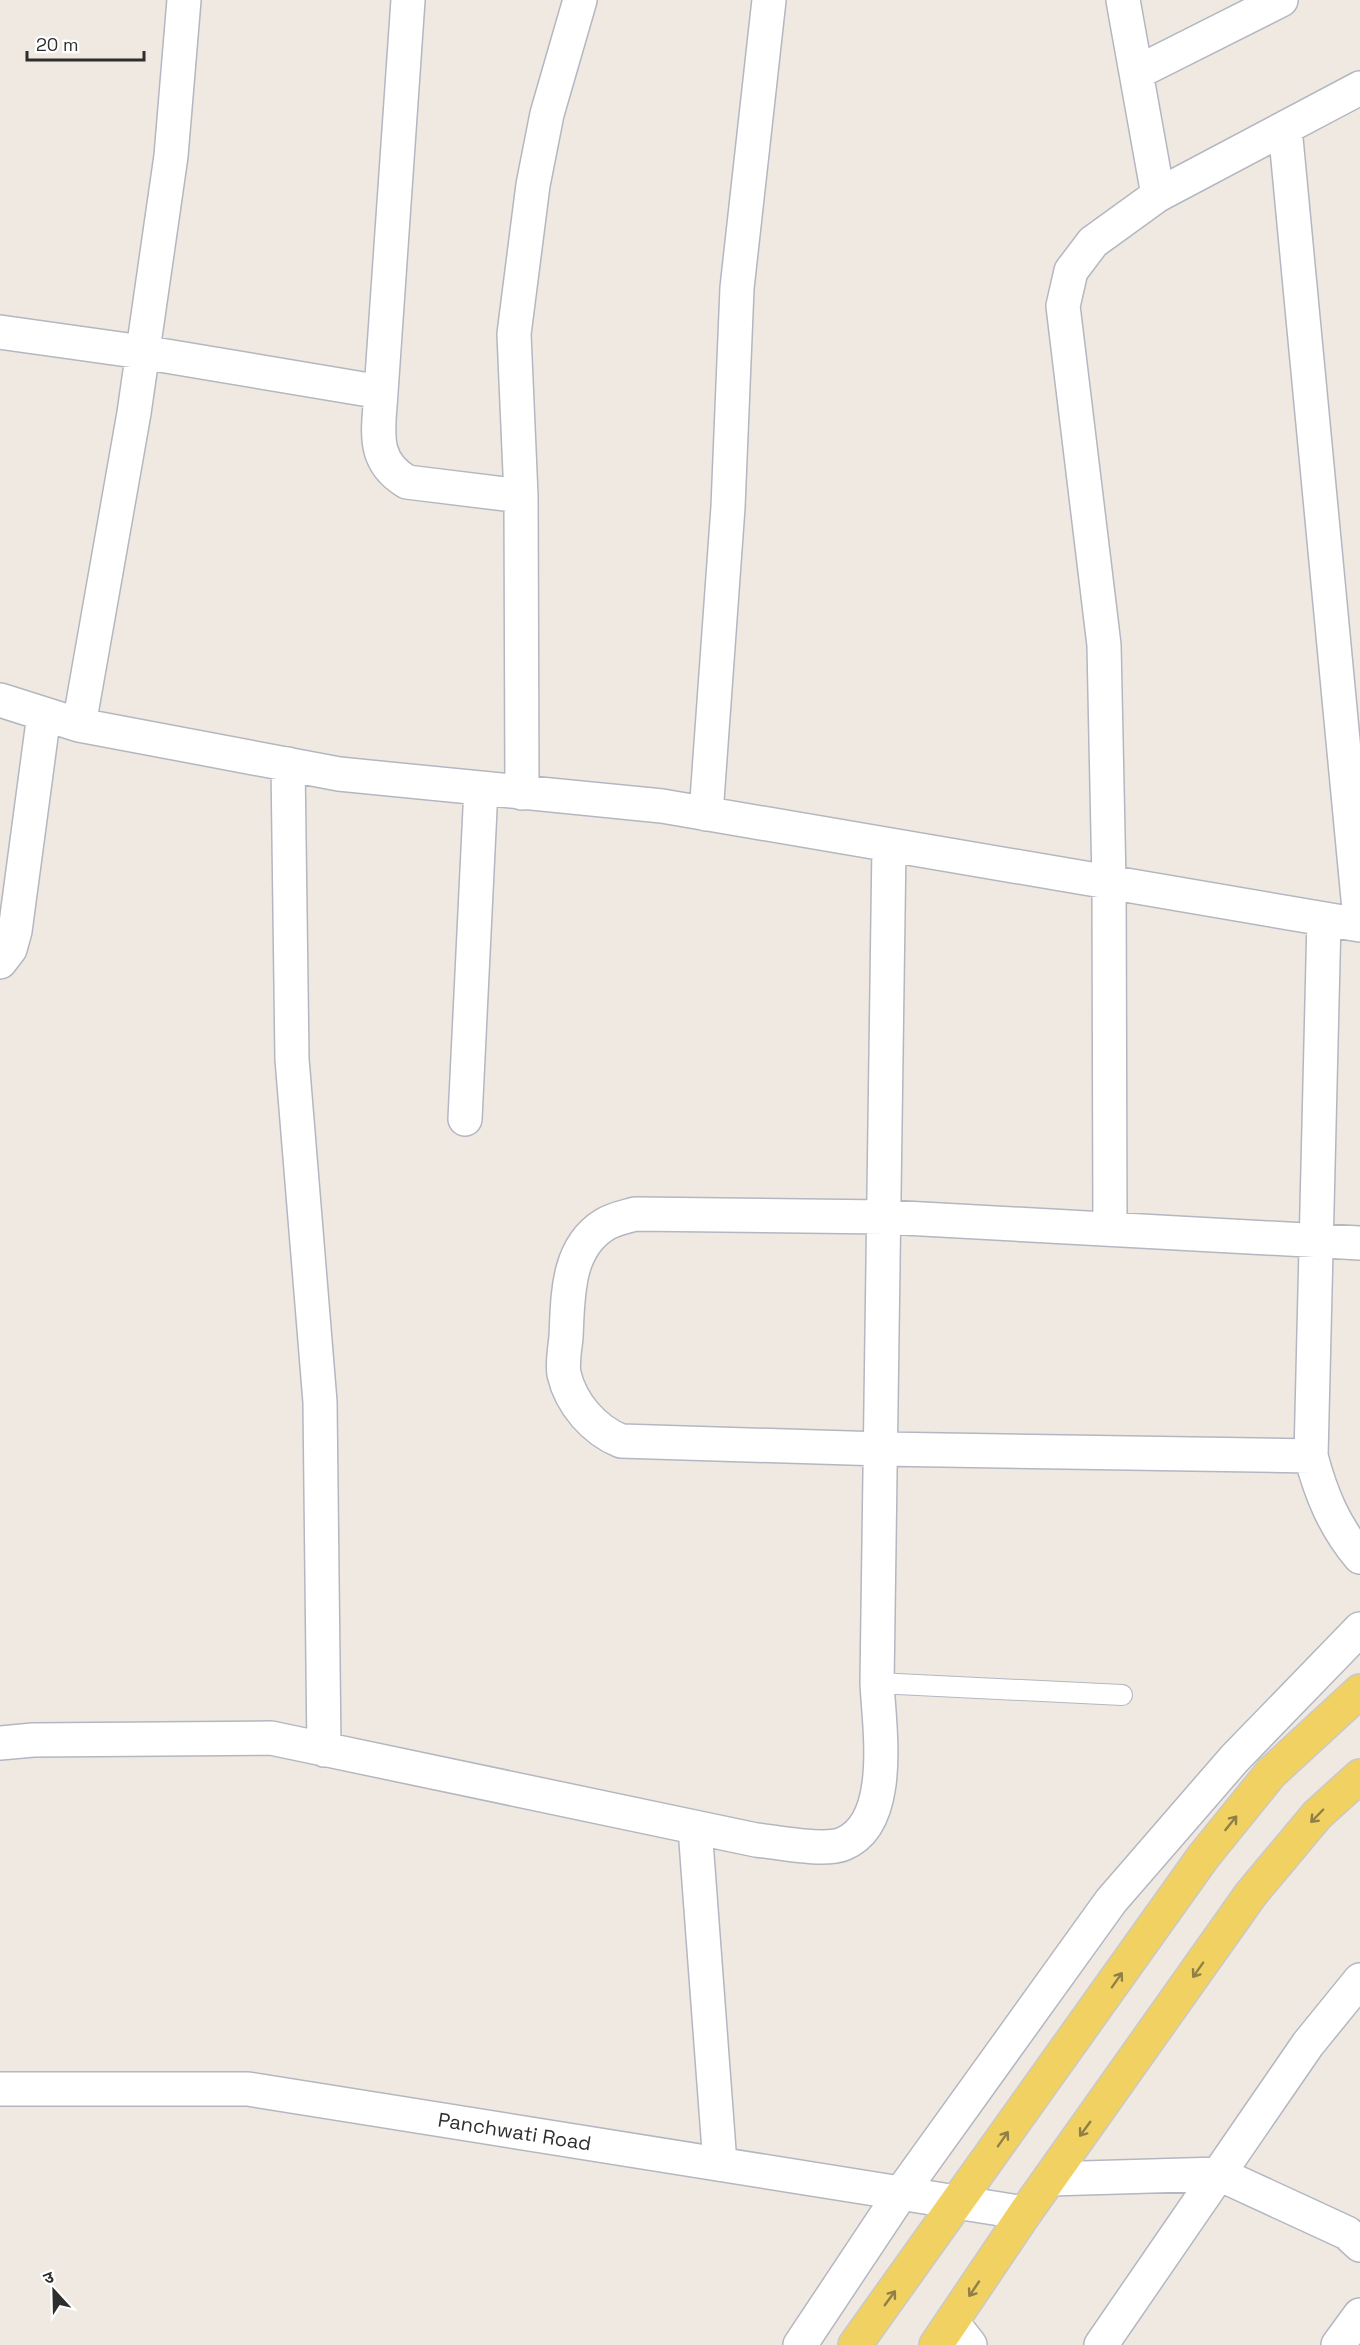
<svg xmlns="http://www.w3.org/2000/svg" width="1360" height="2345" font-family="'Space Grotesk','Noto Sans Devanagari',sans-serif">
  <style>
    .lines { fill: none; stroke-linecap: round; stroke-linejoin: round }
    .service-casing { stroke: #b4b7c1; stroke-width: 22 }
    .minor-casing { stroke: #b4b7c1; stroke-width: 36 }
    .tertiary-casing { stroke: #b4b7c1; stroke-width: 36 }
    .primary-casing { stroke: #c9c9c9; stroke-width: 36 }
    .service { stroke: #fff; stroke-width: 20 }
    .minor { stroke: #fff; stroke-width: 33 }
    .tertiary { stroke: #fff; stroke-width: 33 }
    .primary { stroke: #f2d163; stroke-width: 33 }
    .oneway { stroke: #908048 }
    .labels { text-anchor: middle; dominant-baseline: central; stroke-width: 4.5; stroke-linejoin: round; paint-order: stroke }
    .street-label { font-size: 20px; fill: #2e2e2e; stroke: #fff }
  </style>
  <rect width="100%" height="100%" fill="#efe9e1"/>
  <g class="lines">
    <defs>
      <path id="service" d="M 877,1683 L 1122,1695"/>
      <path id="minor" d="M 408,0 L 381,392 C 379,429 370,460 407,482 L 521,496
        M 1123,0 L 1158,195
        M 1136,73 L 1281,0
        M 1285,128 L 1360,920
        M 0,332 L 142,352 L 381,392
        M 0,700 L 79,725 L 339,774 L 662,806 L 1360,925
        M 79,725 L 134,413 L 171,156 L 184,0
        M 288,764 L 292,1059 L 320,1402 L 324,1750
        M 522,793 L 521,496 L 514,334 L 533,185 L 547,114 L 580,0
        M 706,814 L 728,507 L 737,288 L 769,0
        M 1324,919 L 1311,1456 C 1321,1494 1334,1526 1360,1557
        M 0,962 L 10,949 L 15,931 L 44,714
        M 465,1119 L 481,788
        M 1110,1229 L 1109,882 L 1104,645 L 1063,306 L 1071,271 L 1093,242 L 1158,195 L 1360,88
        M 1311,1456 L 882,1449 L 621,1441 C 594,1430 571,1404 564,1374 C 562,1363 565,1348 566,1337 C 568,1298 566,1249 604,1225 C 613,1219 625,1217 635,1214 L 886,1217 L 1360,1243
        M 0,1743 L 33,1740 L 271,1738 L 756,1840 C 778,1842 823,1852 843,1844 C 895,1823 879,1726 877,1683 L 889,845
        M 695,1828 L 720,2164
        M 1050,2179 L 1219,2174 L 1347,2233 L 1360,2245
        M 952,2322 L 970,2345
        M 800,2345 L 901,2193 L 1111,1901 L 1234,1759 L 1360,1629
        M 1101,2345 L 1308,2044 L 1360,1980
        M 1338,2345 L 1360,2315"/>
      <g id="tertiary">
        <path id="s1" d="M 0,2089 L 248,2089 L 1025,2213"/>
      </g>
      <path id="primary" d="M 855,2345 L 1203,1857 L 1271,1773 L 1360,1691
        M 936,2345 L 1025,2213 L 1251,1894 L 1317,1815 L 1360,1776"/>
    </defs>
    <use href="#service" class="service-casing"/>
    <use href="#minor" class="minor-casing"/>
    <use href="#tertiary" class="tertiary-casing"/>
    <use href="#primary" class="primary-casing"/>
    <use href="#service" class="service"/>
    <use href="#minor" class="minor"/>
    <use href="#tertiary" class="tertiary"/>
    <use href="#primary" class="primary"/>
  </g>
  <defs><path id="oneway-shaft" d="M-6 0H5M1.5-3L5.5 0L1.5 3" fill="none" stroke-width="1.6" stroke-linecap="round" stroke-linejoin="round" transform="scale(1.5)"/></defs>
  <g class="oneway">
    <use href="#oneway-shaft" transform="translate(1317 1816) rotate(134)"/>
    <use href="#oneway-shaft" transform="translate(1231 1823) rotate(-51)"/>
    <use href="#oneway-shaft" transform="translate(1198 1970) rotate(125)"/>
    <use href="#oneway-shaft" transform="translate(1117 1980) rotate(-55)"/>
    <use href="#oneway-shaft" transform="translate(1085 2129) rotate(126)"/>
    <use href="#oneway-shaft" transform="translate(1003 2139) rotate(-55)"/>
    <use href="#oneway-shaft" transform="translate(974 2289) rotate(124)"/>
    <use href="#oneway-shaft" transform="translate(890 2298) rotate(-54)"/>
  </g>
  <g class="labels">
    <g class="street-label">
      <text stroke="none"><textPath href="#s1" startOffset="518">Panchwati Road</textPath></text>
    </g>
  </g>
  <g transform="translate(54 2291) rotate(338)" stroke="#ffffff" stroke-width="4.5" paint-order="stroke">
  <path d="M0-4.5L10 22L0 15L-10 22Z" fill="#2e2e2e"/>
  <text y="-9" font-size="16" font-weight="bold" text-anchor="middle" fill="#2e2e2e">उ</text>
  </g>
  <path d="M27 51v9h117v-9" fill="none" stroke="#2e2e2e" stroke-width="3"/>
  <text x="36" y="51" font-size="18" fill="#2e2e2e" stroke="#ffffff" stroke-width="4.5" paint-order="stroke">20 m</text>
</svg>
